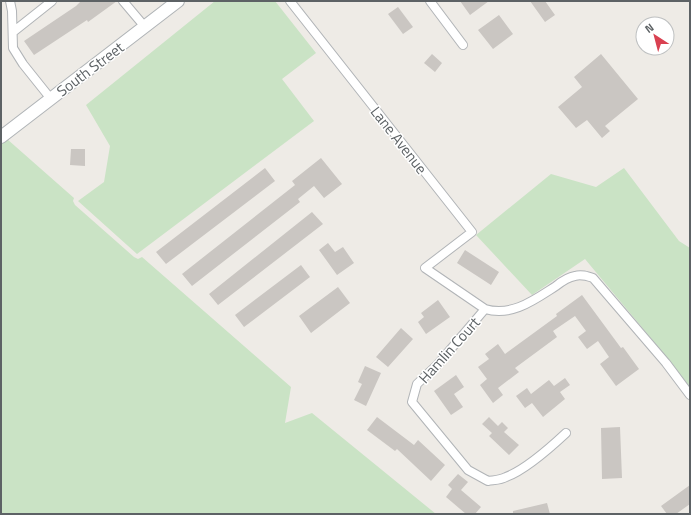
<svg xmlns="http://www.w3.org/2000/svg" width="691" height="515" font-family="'Titillium Web',sans-serif">
  <style>
    .green { fill: #cae3c5 }
    .building { fill: #cac6c2 }
    .lines { fill: none; stroke-linecap: round; stroke-linejoin: round }
    .minor-casing { stroke: #b1b4b7; stroke-width: 10 }
    .secondary-casing { stroke: #b0b4b7; stroke-width: 14 }
    .minor { stroke: #fff; stroke-width: 8 }
    .secondary { stroke: #fff; stroke-width: 12 }
    .labels { text-anchor: middle; dominant-baseline: central; stroke-width: 3; stroke-linejoin: round; paint-order: stroke }
    .street-label { font-size: 15px; fill: #5d6265; stroke: #fff }
  </style>
  <rect width="100%" height="100%" fill="#eeebe6"/>
  <path class="green" d="M 215,1 L 275,1 L 316,53 L 282,79 L 314,121 L 137,254 L 78,201 L 104,182 L 110,146 L 86,105 Z
    M 7,139 L 74,198 L 73,201 L 75,205 L 134,257 L 138,259 L 142,257 L 291,387 L 285,423 L 312,413 L 436,514 L 1,514 L 1,144 Z
    M 624,168 L 679,241 L 690,248 L 690,387 L 669,360 L 585,259 L 532,295 L 476,235 L 551,174 L 596,187 Z"/>
  <path class="building" d="M 81,1 L 117,1 L 88,22 L 87,20 L 34,55 L 24,41 L 76,6 Z
    M 460,1 L 489,1 L 470,15 Z
    M 530,1 L 545,1 L 555,15 L 545,22 Z
    M 398,7 L 413,27 L 403,34 L 388,14 Z
    M 499,15 L 513,34 L 493,49 L 478,30 Z
    M 432,54 L 442,63 L 435,72 L 424,63 Z
    M 601,54 L 638,99 L 605,126 L 610,131 L 602,138 L 587,120 L 576,128 L 558,107 L 582,87 L 574,77 Z
    M 71,149 L 85,149 L 85,166 L 70,165 Z
    M 321,158 L 342,184 L 324,198 L 314,186 L 298,199 L 300,202 L 192,286 L 182,274 L 295,185 L 292,181 Z
    M 265,168 L 275,181 L 166,264 L 156,252 Z
    M 312,212 L 323,224 L 218,305 L 209,294 Z
    M 328,243 L 335,252 L 343,247 L 354,263 L 337,275 L 319,250 Z
    M 465,250 L 499,272 L 491,285 L 457,263 Z
    M 301,265 L 310,277 L 244,327 L 235,315 Z
    M 338,287 L 350,303 L 311,333 L 299,316 Z
    M 582,295 L 621,348 L 623,347 L 639,369 L 616,386 L 600,364 L 609,357 L 598,341 L 587,349 L 578,337 L 586,331 L 575,316 L 553,331 L 557,337 L 515,368 L 519,372 L 498,388 L 503,395 L 493,403 L 480,385 L 487,379 L 478,367 L 489,359 L 485,354 L 498,344 L 505,354 L 557,316 L 556,314 Z
    M 438,300 L 450,317 L 426,334 L 418,322 L 424,317 L 421,313 Z
    M 401,328 L 413,339 L 388,367 L 376,357 Z
    M 365,366 L 381,373 L 366,406 L 354,400 L 362,384 L 358,382 Z
    M 456,375 L 464,387 L 454,394 L 463,407 L 451,415 L 434,391 Z
    M 565,378 L 570,385 L 560,392 L 565,399 L 543,417 L 532,403 L 525,408 L 516,396 L 527,388 L 531,394 L 549,380 L 554,386 Z
    M 377,417 L 414,445 L 418,440 L 445,465 L 431,481 L 397,449 L 395,451 L 367,430 Z
    M 489,417 L 498,426 L 502,422 L 508,428 L 504,432 L 519,445 L 509,455 L 489,436 L 492,433 L 482,424 Z
    M 620,427 L 622,478 L 602,479 L 601,428 Z
    M 458,474 L 468,482 L 461,490 L 481,507 L 475,514 L 466,514 L 446,497 L 452,489 L 448,485 Z
    M 690,485 L 690,504 L 676,514 L 667,514 L 661,506 Z
    M 547,503 L 550,514 L 513,514 L 513,511 Z"/>
  <g class="lines">
    <defs>
      <path id="minor" d="M 10,1 L 12,11 L 13,48 L 23,64 L 51,99
        M 123,1 L 145,27
        M 290,1 L 472,232 L 425,268 L 485,309 C 512,317 534,300 556,286 C 561,282 568,277 575,276 C 581,274 587,276 593,278 L 666,363 L 690,395
        M 430,1 L 463,45
        M 13,32 L 52,1
        M 485,309 L 438,364 L 417,384 L 412,402 L 468,470 L 488,481 C 494,480 501,480 506,477 C 525,470 551,447 566,433"/>
      <path id="secondary" d="M 1,137 L 178,1"/>
    </defs>
    <use href="#minor" class="minor-casing"/>
    <use href="#secondary" class="secondary-casing"/>
    <use href="#minor" class="minor"/>
    <use href="#secondary" class="secondary"/>
  </g>
  <g class="labels">
    <g class="street-label">
      <text transform="translate(90 69) rotate(-37)">South Street</text>
      <text transform="translate(399 140) rotate(52)">Lane Avenue</text>
      <text transform="translate(449 350) rotate(-48)">Hamlin Court</text>
    </g>
  </g>
  <rect width="691" height="515" fill="none" stroke="#5d6265" stroke-width="4"/>
  <g transform="translate(655 36) rotate(324)"><circle r="19" fill="#ffffff" stroke="#bec0c1"/>
  <path d="M0-3L7 15L0 10L-7 15Z" fill="#d94151"/>
  <text y="-6" font-size="11" font-weight="bold" text-anchor="middle" fill="#5d6265">N</text>
  </g>
</svg>
